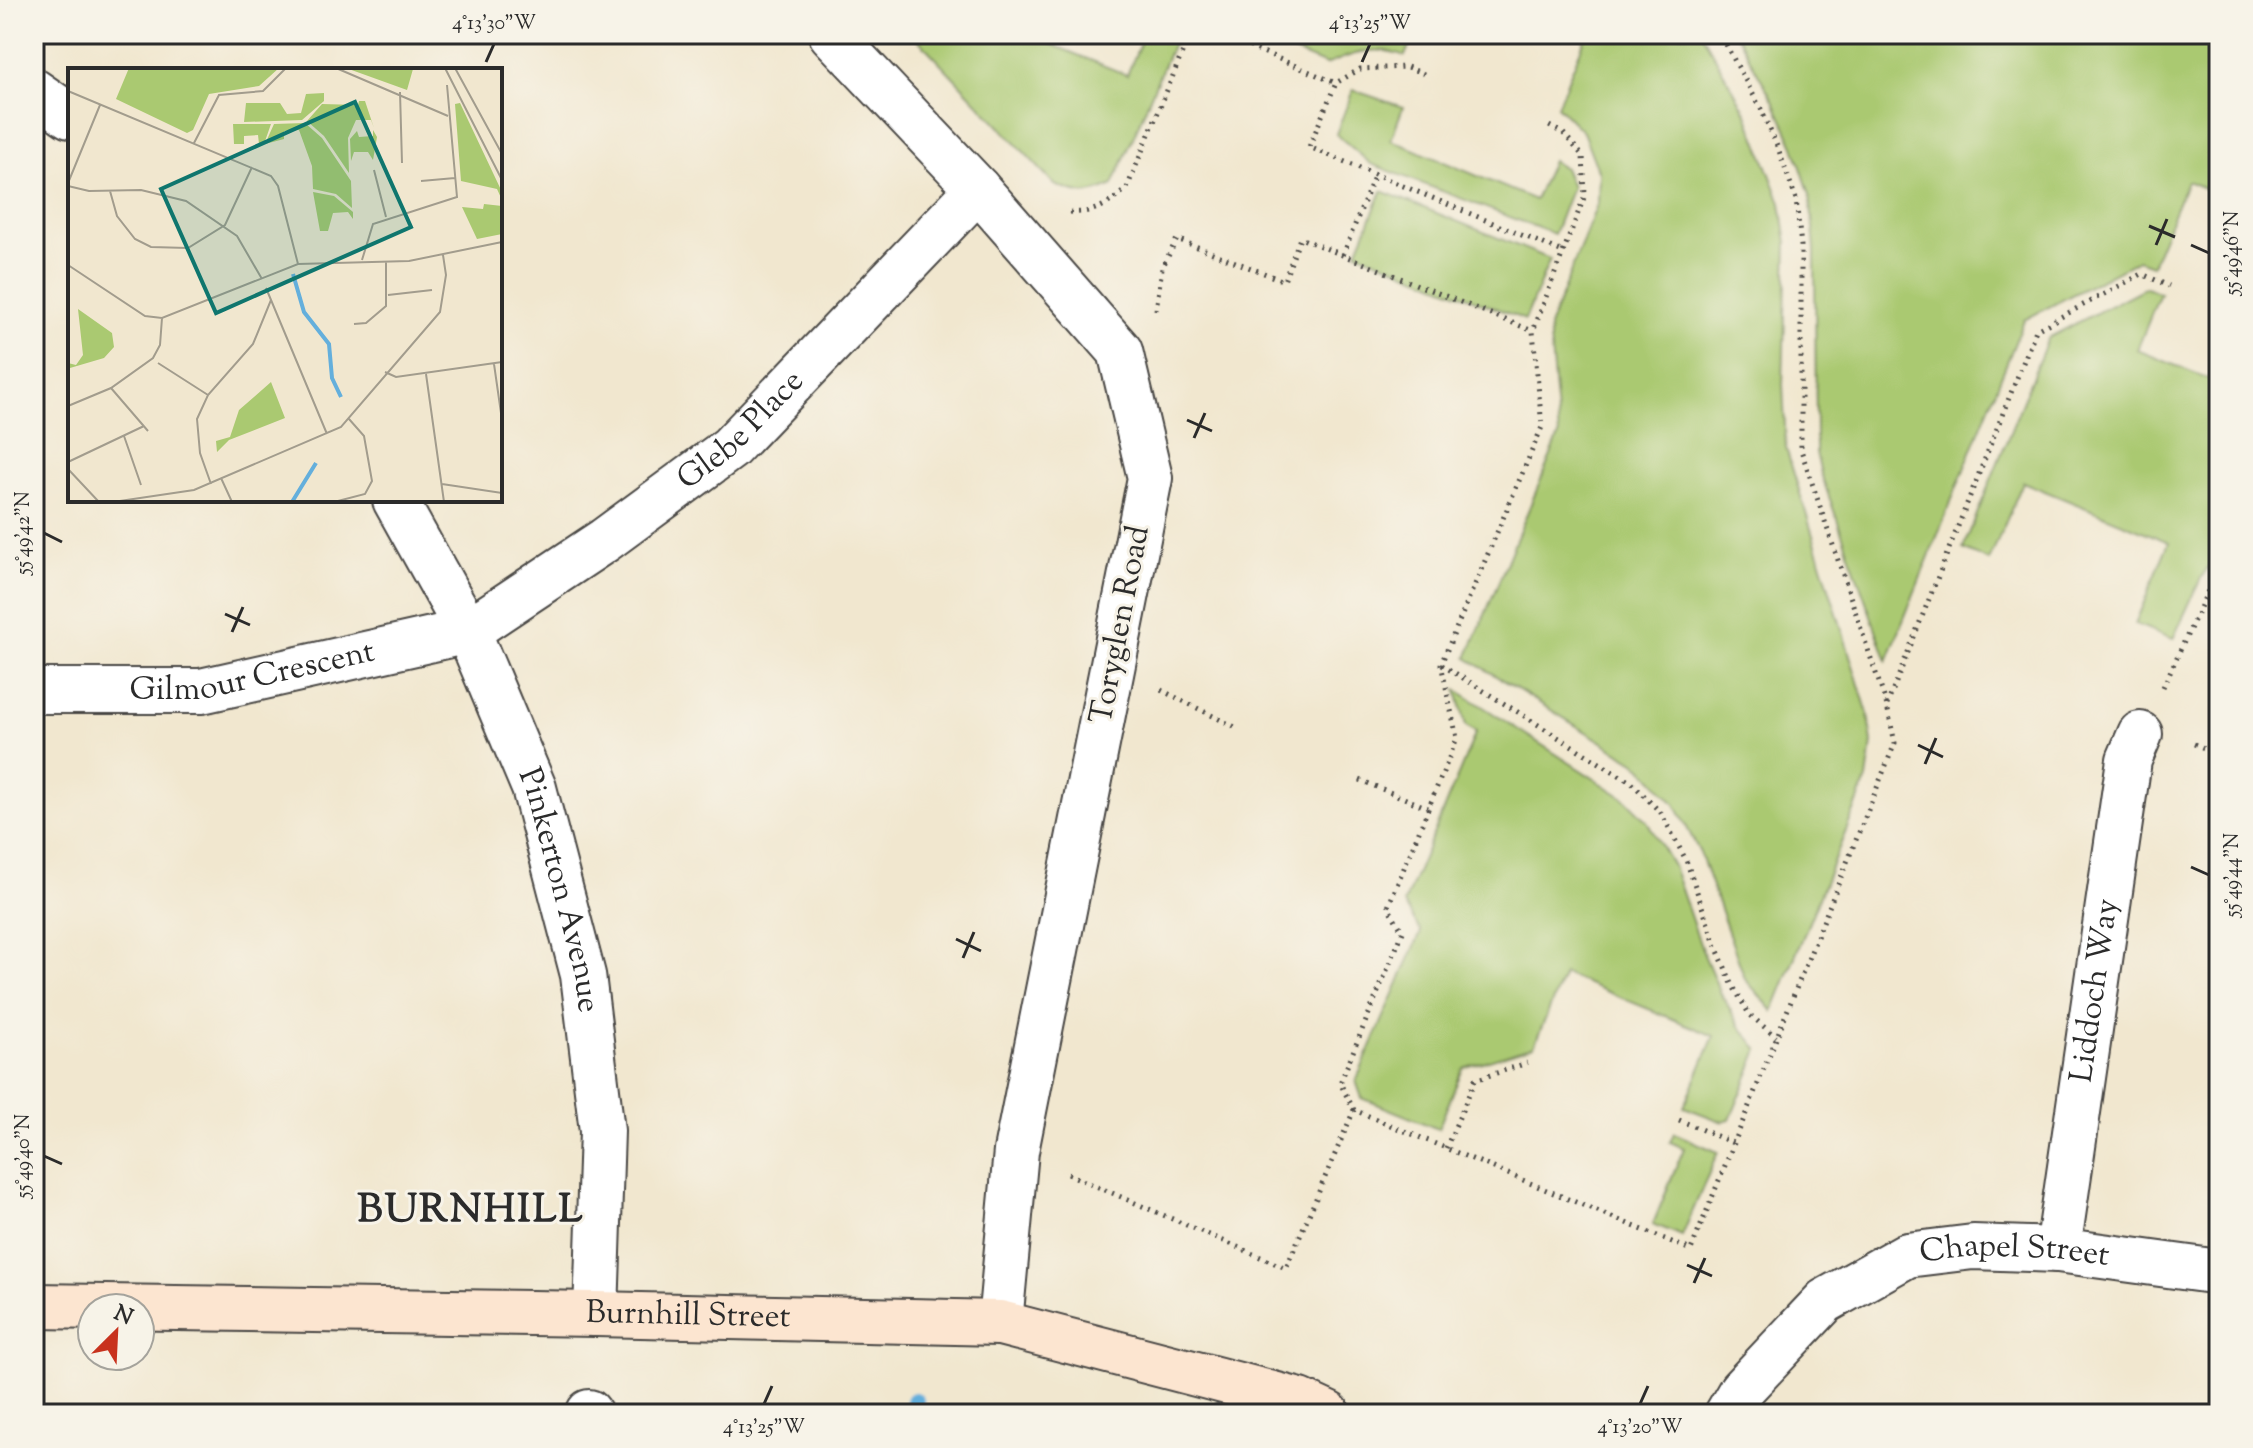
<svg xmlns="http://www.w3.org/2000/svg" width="2253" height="1448" font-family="'Sorts Mill Goudy',serif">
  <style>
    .green { fill: #aac971; stroke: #6a7a4e; stroke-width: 2 }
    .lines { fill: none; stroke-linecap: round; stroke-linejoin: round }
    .stream { stroke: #64afdc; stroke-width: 18 }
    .minor-casing { stroke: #494744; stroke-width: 48 }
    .secondary-casing { stroke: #494744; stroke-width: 48 }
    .path { stroke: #494744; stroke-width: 5; stroke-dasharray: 2 6; stroke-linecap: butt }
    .minor { stroke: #fff; stroke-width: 44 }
    .secondary { stroke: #fce5d0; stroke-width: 44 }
    .ticks { fill: none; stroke: #2b2b2b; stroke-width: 3 }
    .labels { text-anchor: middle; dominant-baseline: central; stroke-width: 6; stroke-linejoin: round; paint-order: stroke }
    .street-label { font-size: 32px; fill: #2b2b2b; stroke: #f7f3e8 }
    .district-label { font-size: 40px; font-weight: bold; letter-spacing: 2px; fill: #2b2b2b; stroke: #f7f3e8 }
    .inset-river { fill: none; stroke: #64afdc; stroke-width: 4 }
    .inset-road { fill: none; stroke: #a29c8d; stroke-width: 2 }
    .view { fill: #0f766e; fill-opacity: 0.15; stroke: #0f766e; stroke-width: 4 }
    .inset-edge { fill: none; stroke: #2b2b2b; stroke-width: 4 }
    .neatline { fill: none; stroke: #2b2b2b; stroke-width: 3 }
    .ticks-label { font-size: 20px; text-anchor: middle; fill: #2b2b2b }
  </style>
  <rect width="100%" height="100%" fill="#f7f3e8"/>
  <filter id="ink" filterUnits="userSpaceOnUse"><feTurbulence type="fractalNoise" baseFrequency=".0125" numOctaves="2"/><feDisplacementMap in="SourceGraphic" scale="16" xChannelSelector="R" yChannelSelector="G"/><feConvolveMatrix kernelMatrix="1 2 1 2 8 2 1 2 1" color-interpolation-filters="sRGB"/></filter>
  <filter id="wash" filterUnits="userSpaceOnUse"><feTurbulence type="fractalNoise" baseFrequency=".006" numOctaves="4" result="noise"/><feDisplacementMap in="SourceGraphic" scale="32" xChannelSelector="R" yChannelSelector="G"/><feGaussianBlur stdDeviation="1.8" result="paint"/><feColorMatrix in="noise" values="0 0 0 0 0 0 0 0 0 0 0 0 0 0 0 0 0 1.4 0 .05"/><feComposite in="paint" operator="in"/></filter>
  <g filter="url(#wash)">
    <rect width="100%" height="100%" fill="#f1e7cf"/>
    <path class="green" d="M 913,34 L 1026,34 L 1127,75 L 1144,34 L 1177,34 L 1113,185 C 1088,197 1079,195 1055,185 Z
      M 1250,34 L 1414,34 L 1405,56 C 1374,44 1356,53 1326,65 Z
      M 1587,34 L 1702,34 L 1747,114 L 1781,203 L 1787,243 L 1783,385 L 1786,448 L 1868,714 L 1872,743 L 1867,779 L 1773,1011 L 1745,979 L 1700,853 L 1675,804 L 1641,766 L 1467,658 L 1559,436 L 1549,327 L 1598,202 L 1599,173 L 1583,132 L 1557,106 Z
      M 1736,34 L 2219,34 L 2219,194 L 2187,181 L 2152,265 L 2138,260 L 2024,320 L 1887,661 L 1821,474 L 1816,453 L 1815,249 L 1810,195 L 1794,146 L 1774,102 Z
      M 1353,90 L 1403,107 L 1391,140 L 1535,200 L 1552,161 L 1564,168 L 1572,187 L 1554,234 L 1371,164 L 1336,134 Z
      M 1382,191 L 1550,259 L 1525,320 L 1357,252 Z
      M 2146,287 L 2160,293 L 2137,350 L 2219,383 L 2219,550 L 2201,578 L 2173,639 L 2135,624 L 2169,542 L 2023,482 L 1989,561 L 1963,549 L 2048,338 Z
      M 1457,690 L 1624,798 L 1647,821 L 1673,866 L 1702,950 L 1720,992 L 1739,1025 L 1759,1050 L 1730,1120 L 1723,1122 L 1684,1107 L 1714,1036 L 1564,974 L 1534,1046 L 1463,1068 L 1438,1129 L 1362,1098 L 1356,1081 L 1421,932 L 1404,904 L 1476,732 L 1466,726 Z
      M 1674,1133 L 1718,1152 L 1682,1236 L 1653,1224 L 1684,1148 L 1670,1142 Z"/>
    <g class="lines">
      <path class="stream" d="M 913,1414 L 915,1401"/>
    </g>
  </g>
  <g filter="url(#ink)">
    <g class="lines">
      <defs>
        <g id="minor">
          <path d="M 831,34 L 978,189 L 1120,351 L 1150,478 L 1016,1151 L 1000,1323"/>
          <path d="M 34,91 L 70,116"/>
          <path id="s1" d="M 395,500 L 468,631 L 534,788 L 583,975 L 602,1131 L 596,1314"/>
          <path id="s2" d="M 34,691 L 201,691 L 468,631 L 605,540 L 730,448 L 978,189"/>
          <path id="s3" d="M 2058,1250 L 2129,760 L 2140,734"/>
          <path d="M 589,1414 L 589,1412"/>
          <path id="s4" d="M 1727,1414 L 1741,1390 L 1825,1301 L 1907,1255 L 1973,1247 L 2058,1250 L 2219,1272"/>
        </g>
        <g id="secondary">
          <path id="s5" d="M 34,1306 L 596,1314 L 1000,1323 L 1300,1401 L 1328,1414"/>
        </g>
      </defs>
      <use href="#minor" class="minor-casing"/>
      <use href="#secondary" class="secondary-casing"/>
      <path class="path" d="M 1220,34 L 1336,83
        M 1424,74 L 1407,67 L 1360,69 L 1336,83 L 1309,147 L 1563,252
        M 1070,212 C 1094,214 1110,204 1127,188 L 1190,34
        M 1343,255 L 1375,174
        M 1156,310 L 1162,268 L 1177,239 L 1284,281 L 1300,238 L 1533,331
        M 1442,665 L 1632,783 L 1661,813 L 1686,860 L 1715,944 L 1733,986 L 1749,1014 L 1776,1037
        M 2163,687 L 2212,582 L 2219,572
        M 1161,690 L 1235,727
        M 1887,705 L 2036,330 L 2142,274 L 2169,286
        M 2194,744 L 2219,754
        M 1360,780 L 1428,808
        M 1354,1110 L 1340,1083 L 1403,932 L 1388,907 L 1457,738 L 1441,664 L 1542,427 L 1533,331 L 1585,195 L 1583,156 L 1563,133 L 1549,126
        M 1679,1120 L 1733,1143
        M 1446,1148 L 1475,1080 L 1527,1063
        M 1068,1174 L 1286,1268 L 1354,1110 L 1691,1250 L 1895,743 L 1887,706 L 1801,450 L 1801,246 L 1796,199 L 1779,151 L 1761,109 L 1720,34"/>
      <use href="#minor" class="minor"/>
      <use href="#secondary" class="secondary"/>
    </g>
  </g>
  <path class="ticks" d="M 486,62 L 494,44M 1362,62 L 1370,44M 2149,226 L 2175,237M 2156,245 L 2167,219M 2191,245 L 2209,253M 1187,420 L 1212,431M 1194,438 L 1205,413M 44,533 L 62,542M 225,614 L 250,625M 232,632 L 243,607M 1918,745 L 1943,757M 1925,764 L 1936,738M 2191,867 L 2209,875M 956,939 L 981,951M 963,958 L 974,932M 44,1156 L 62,1164M 1687,1265 L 1712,1276M 1694,1283 L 1705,1258M 764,1404 L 772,1386M 1640,1404 L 1648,1386"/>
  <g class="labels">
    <g class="street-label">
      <text stroke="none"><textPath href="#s2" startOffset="780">Glebe Place</textPath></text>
      <text transform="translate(1121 625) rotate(-79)">Toryglen Road</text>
      <text stroke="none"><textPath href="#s2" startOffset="220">Gilmour Crescent</textPath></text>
      <text stroke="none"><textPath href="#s1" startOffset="426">Pinkerton Avenue</textPath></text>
      <text stroke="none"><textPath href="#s3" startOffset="262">Liddoch Way</textPath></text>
      <text stroke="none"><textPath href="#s4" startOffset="352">Chapel Street</textPath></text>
      <text stroke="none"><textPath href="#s5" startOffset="654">Burnhill Street</textPath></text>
    </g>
    <g class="district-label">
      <text x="471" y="1211">BURNHILL</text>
    </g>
  </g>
  <g transform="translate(68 68)">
    <rect width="434" height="434" fill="#f1e7cf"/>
    <path d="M 61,0 L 211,0 L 191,18 L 141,26 L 125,62 L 119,65 L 48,31 ZM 278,0 L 345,0 L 345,1 L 339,22 ZM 256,25 L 256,33 L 234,52 L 176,54 L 178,35 L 212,35 L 219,46 L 233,45 L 238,26 ZM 291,33 L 297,33 L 306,60 L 303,52 L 288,52 L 280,70 L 281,105 L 256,68 L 239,53 L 254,36 L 290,37 ZM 392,35 L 434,124 L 434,132 L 429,121 L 393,113 L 387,36 ZM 237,55 L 254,70 L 283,113 L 284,140 L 268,126 L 245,121 L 244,98 L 231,62 L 216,63 L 216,71 L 197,76 L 206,56 ZM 165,56 L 203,56 L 196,76 L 191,76 L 190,67 L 176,68 L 176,76 L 166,76 ZM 305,62 L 309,69 L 305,92 L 300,84 L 286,84 L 283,93 L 282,71 L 289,63 L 291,69 L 305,68 ZM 245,124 L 266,128 L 285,144 L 285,151 L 280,144 L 265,145 L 260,163 L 252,163 ZM 416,136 L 434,138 L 434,166 L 409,171 L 394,139 L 415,141 ZM 10,241 L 44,265 L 46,279 L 36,290 L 2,300 L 0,306 L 0,295 L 8,297 L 15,287 ZM 203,314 L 217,350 L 161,372 L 149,384 L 148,373 L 162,369 L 171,342 Z" fill="#aac971"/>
    <path class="inset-river" d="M 225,206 L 236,244 L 261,276 L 264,310 L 273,329M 224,434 L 248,395"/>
    <path class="inset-road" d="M 268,0 L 380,48M 377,0 L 434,112M 387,0 L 434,86M 0,23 L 203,108 L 210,118 L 230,196M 332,24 L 334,95M 126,75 L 151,27 L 195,23 L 218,0M 306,102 L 318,149M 353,113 L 387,110M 0,115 L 32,37M 0,118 L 21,123 L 73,122 L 118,133 L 169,168 L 194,211M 42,123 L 49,148 L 67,171 L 83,179 L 120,180 L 157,157 L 184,99M 294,192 L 305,156 L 389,129 L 379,17M 0,197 L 77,248 L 94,250 L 230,196 L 341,193 L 434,174M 198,220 L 259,366M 320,227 L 364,222M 286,256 L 298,255 L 318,238 L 318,193M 90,295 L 140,327M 426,296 L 434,352M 317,304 L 328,309 L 434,294M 358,306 L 376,434M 43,320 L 80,363M 0,338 L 43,320 L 85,290 L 92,277 L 94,250M 56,368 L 73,417M 0,394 L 76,358M 0,401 L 31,434M 153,410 L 164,434M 143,416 L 132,385 L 129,351 L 140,327 L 185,276 L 203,232M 374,416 L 434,425M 45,434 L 126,422 L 273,359 L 372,244 L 378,207 L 375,187M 266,434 L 297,426 L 304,413 L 296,368 L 281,351"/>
    <path class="view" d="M 287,34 L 343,159 L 148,245 L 93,121 Z"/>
    <rect width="434" height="434" class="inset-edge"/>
  </g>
  <rect width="2253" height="1448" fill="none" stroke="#f7f3e8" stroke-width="88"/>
  <g transform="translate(116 1332) rotate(24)"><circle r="38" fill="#f7f3e8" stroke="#a5a39c" stroke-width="2"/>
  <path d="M0-6L14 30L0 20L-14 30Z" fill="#c8321e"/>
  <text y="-12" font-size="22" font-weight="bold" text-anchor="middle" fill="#2b2b2b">N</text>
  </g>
  <rect x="44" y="44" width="2165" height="1360" class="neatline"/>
  <g class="ticks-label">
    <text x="494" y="29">4°13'30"W</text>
    <text x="1370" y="29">4°13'25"W</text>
    <text transform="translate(2231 253) rotate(-90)" y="7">55°49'46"N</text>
    <text transform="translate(22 533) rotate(-90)" y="7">55°49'42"N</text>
    <text transform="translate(2231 875) rotate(-90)" y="7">55°49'44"N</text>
    <text transform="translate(22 1156) rotate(-90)" y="7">55°49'40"N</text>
    <text x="764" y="1433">4°13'25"W</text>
    <text x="1640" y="1433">4°13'20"W</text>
  </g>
</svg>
